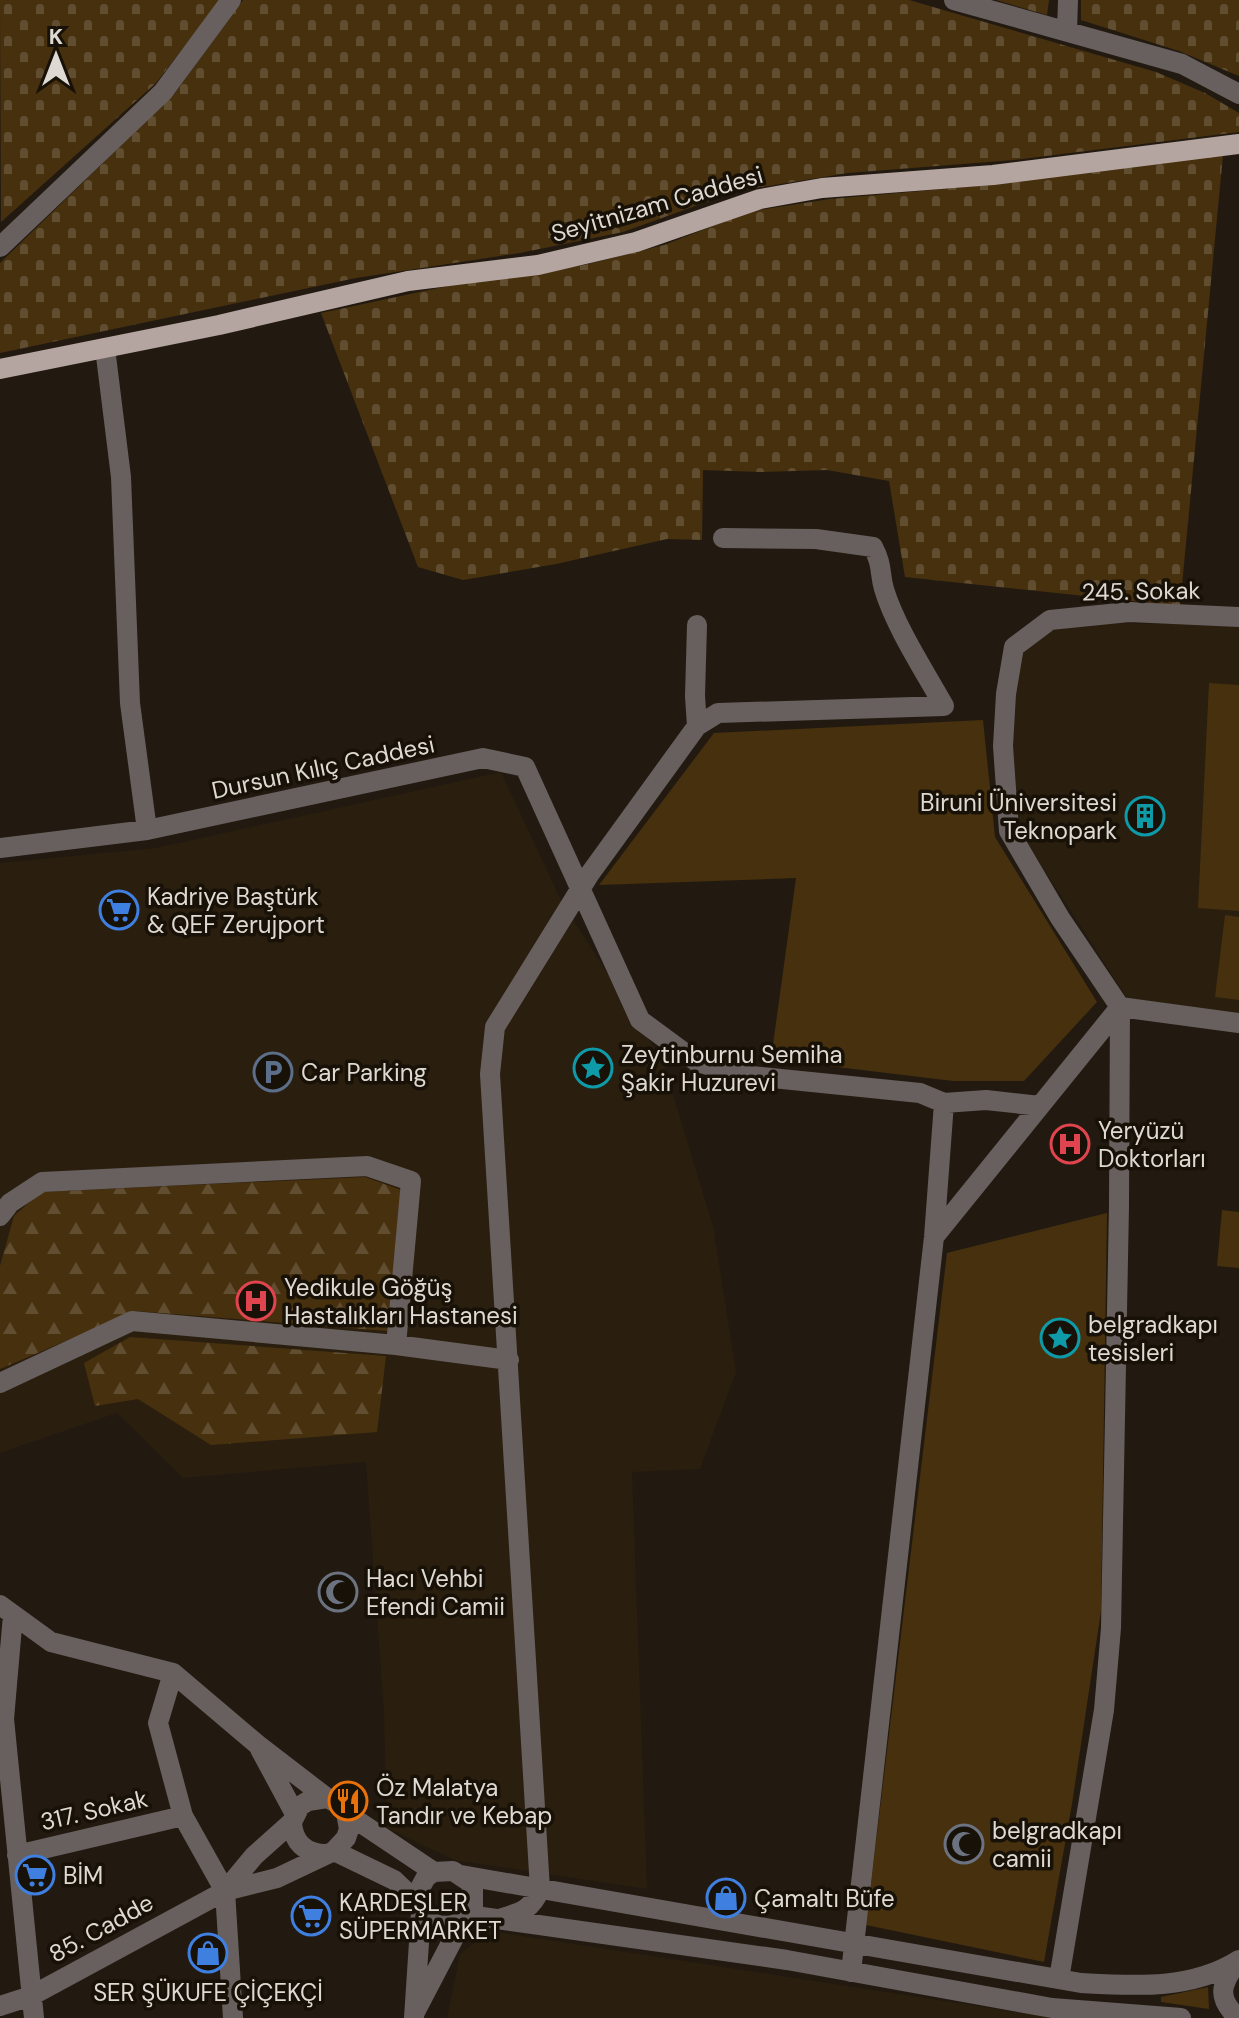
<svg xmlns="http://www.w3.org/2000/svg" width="1239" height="2018" font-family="'DM Sans',sans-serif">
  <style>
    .built { fill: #2a1e0e }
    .green { fill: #47300e }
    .forest { fill: url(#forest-firs) }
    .cemetery { fill: url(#cemetery-stones) }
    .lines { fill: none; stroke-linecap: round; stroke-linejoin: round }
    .minor { stroke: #67605e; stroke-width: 20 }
    .major { stroke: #b5a5a1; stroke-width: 20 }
    .labels { text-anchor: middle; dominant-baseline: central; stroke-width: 7; stroke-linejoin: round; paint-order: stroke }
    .street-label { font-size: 24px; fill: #ded9d2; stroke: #181107 }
    .poi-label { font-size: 24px; fill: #ded9d2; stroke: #181107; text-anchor: start }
  </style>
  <defs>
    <pattern id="forest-firs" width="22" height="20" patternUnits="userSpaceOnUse" patternTransform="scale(2)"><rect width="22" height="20" fill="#47300e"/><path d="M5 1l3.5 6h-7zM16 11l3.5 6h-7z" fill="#614d30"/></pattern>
    <pattern id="cemetery-stones" width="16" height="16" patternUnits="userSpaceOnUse" patternTransform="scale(2)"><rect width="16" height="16" fill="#47300e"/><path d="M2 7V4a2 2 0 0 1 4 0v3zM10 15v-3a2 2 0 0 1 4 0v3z" fill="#614d30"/></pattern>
  </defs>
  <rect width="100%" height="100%" fill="#221a10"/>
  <path class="built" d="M 1111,623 L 1239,625 L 1239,1014 L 1127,998 L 1017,828 L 1011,717 L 1024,650 L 1053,627 Z
    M 501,772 L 561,900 L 663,1062 L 713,1226 L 736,1372 L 700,1469 L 632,1472 L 647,1889 L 454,1860 L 387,1828 L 384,1712 L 366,1462 L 183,1478 L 117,1413 L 0,1453 L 0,863 L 156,848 Z
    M 490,1931 L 1055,2018 L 447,2018 L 460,1954 Z"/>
  <path class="green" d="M 1209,683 L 1239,685 L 1239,911 L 1198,908 Z
    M 983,720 L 995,837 L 1097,1002 L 1024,1081 L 953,1081 L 771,1059 L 796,878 L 599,885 L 714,733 Z
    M 1225,915 L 1239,917 L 1239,1000 L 1215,997 Z
    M 1222,1210 L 1239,1212 L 1239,1268 L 1217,1266 Z
    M 1107,1213 L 1101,1611 L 1072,1804 L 1044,1962 L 866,1925 L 947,1253 Z
    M 1208,1987 L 1209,2009 L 1161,2002 L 1161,1997 Z"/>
  <path class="forest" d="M 365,1177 L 401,1190 L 387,1331 L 136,1311 L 0,1369 L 0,1266 L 14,1216 L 41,1192 Z
    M 130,1337 L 386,1356 L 377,1432 L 211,1445 L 138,1399 L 95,1406 L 84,1363 Z"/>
  <path class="cemetery" d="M 0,0 L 220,0 L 156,83 L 1,222 Z
    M 243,0 L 909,0 L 1156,72 L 1205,93 L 1239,113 L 1239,132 L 1014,160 L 848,173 L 737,191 L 623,232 L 520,253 L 356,278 L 0,353 L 0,263 L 175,93 Z
    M 996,0 L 1049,0 L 1047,15 Z
    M 1081,0 L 1239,0 L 1239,76 L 1179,51 L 1081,20 Z
    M 1223,155 L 1180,606 L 905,577 L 889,481 L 827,470 L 760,472 L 703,470 L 702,540 L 667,539 L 556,564 L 463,580 L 418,567 L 321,313 L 457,284 L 584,265 L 664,245 L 752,211 L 830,199 L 988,185 Z"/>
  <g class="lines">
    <path class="minor" d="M 954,0 L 1182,64 L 1239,94
      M 1067,32 L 1068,0
      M 0,247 L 163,92 L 231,0
      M 105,348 L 121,477 L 130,703 L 147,830
      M 697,625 L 695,696 L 697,726
      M 0,848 L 147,830 L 483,758 L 525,767 L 640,1020 L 697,1062 L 742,1075 L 920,1093 L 944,1103 L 986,1100 L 1040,1106
      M 1120,1007 L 1060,918 L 1009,831 L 1003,746 L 1006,694 L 1014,647 L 1050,620 L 1129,612 L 1239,617
      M 1120,1007 L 1239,1023
      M 0,1216 L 10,1203 L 42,1182 L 367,1166 L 411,1181 L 396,1345
      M 934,1237 L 1120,1007
      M 0,1383 L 132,1321 L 396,1345 L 509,1360
      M 0,1605 L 51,1642 L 173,1673 L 258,1745 L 327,1798
      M 13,1615 L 4,1719 L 34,2018
      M 173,1673 L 158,1723 L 183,1816 L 225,1891 L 233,2018
      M 260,1749 L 295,1814
      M 346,1813 L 434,1872
      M 292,1822 C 293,1842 305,1854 326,1854
      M 334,1851 L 394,1880 L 418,1903
      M 17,1855 L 183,1816
      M 461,1875 L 1081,1983 C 1135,1986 1192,1990 1239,1960
      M 421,1912 C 432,1927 445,1929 462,1922
      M 468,1915 L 787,1960 L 1052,2008 L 1181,2018
      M 502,1918 C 522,1912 532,1909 540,1889 L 490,1074 L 495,1027 L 589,875 L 697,726 L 718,713 L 944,706 C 925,672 895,626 884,589 C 879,571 883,566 873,547 L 816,539 L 723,538
      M 1237,1962 C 1221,1985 1216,1997 1238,2018
      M 851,1972 L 934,1237 L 944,1103
      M 1059,1979 L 1104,1710 L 1111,1628 L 1119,1206 L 1120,1007
      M 0,2006 L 31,1996 L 225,1891 L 277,1878 L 334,1851 L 346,1838 L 349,1829 L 346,1813 L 339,1804 L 327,1798 L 308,1801 L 300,1806 L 292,1822 L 254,1856 L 225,1891
      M 414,2018 L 421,1912 L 417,1894 L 426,1877 L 434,1872 L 453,1871 L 468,1881 L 473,1889 L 473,1907 L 462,1922 L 415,2012"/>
    <path class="major" d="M 0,369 L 219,325 L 408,281 L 538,265 L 636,242 L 760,199 L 822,188 L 993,175 L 1239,144"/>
  </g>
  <defs>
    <symbol id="building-ring" viewBox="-11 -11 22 22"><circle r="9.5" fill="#181107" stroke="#0f9aa8" stroke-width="1.5"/><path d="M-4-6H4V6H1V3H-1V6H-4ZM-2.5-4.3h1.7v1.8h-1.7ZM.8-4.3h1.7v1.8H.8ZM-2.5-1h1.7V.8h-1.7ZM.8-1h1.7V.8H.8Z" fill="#0f9aa8"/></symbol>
    <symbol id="supermarket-ring" viewBox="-11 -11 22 22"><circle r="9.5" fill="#181107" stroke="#3f7fe0" stroke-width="1.5"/><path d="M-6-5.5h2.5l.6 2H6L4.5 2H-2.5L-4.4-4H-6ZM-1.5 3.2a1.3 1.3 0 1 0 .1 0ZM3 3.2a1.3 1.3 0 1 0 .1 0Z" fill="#3f7fe0"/></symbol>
    <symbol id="sight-ring" viewBox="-11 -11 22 22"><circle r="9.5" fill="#181107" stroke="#0f9aa8" stroke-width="1.5"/><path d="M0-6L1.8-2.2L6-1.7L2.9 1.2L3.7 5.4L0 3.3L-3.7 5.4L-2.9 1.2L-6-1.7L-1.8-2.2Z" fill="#0f9aa8"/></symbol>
    <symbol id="parking-ring" viewBox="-11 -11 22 22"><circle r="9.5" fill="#181107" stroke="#5c6f8a" stroke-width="1.5"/><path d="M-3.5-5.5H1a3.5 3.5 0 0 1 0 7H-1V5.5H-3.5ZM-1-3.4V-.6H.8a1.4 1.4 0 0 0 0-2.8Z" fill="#5c6f8a"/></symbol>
    <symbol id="hospital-ring" viewBox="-11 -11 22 22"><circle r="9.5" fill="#181107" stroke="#e0444e" stroke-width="1.5"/><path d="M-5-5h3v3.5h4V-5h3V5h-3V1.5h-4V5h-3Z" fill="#e0444e"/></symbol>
    <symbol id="mosque-ring" viewBox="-11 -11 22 22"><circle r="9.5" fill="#181107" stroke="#6b7280" stroke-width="1.5"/><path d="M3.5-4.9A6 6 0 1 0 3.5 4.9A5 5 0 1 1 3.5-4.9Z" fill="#6b7280"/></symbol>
    <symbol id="restaurant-ring" viewBox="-11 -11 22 22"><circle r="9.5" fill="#181107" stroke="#e8710a" stroke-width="1.5"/><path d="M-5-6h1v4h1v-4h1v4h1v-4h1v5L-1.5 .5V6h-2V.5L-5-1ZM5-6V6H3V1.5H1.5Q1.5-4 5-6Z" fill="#e8710a"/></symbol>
    <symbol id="shop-ring" viewBox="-11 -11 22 22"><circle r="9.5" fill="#181107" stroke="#3f7fe0" stroke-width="1.5"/><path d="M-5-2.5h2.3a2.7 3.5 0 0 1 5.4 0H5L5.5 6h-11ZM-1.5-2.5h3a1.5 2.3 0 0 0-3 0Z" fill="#3f7fe0"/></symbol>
  </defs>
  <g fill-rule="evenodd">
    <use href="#building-ring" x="1123" y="794" width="44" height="44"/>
    <use href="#supermarket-ring" x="97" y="888" width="44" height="44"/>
    <use href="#sight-ring" x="571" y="1046" width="44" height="44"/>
    <use href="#parking-ring" x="251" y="1050" width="44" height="44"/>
    <use href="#hospital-ring" x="1048" y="1122" width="44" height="44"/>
    <use href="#hospital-ring" x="234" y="1279" width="44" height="44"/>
    <use href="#sight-ring" x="1038" y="1316" width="44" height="44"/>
    <use href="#mosque-ring" x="316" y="1570" width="44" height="44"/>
    <use href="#restaurant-ring" x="326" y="1779" width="44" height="44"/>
    <use href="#mosque-ring" x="942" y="1822" width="44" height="44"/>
    <use href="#supermarket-ring" x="13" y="1853" width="44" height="44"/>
    <use href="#shop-ring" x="704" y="1876" width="44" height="44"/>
    <use href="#supermarket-ring" x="289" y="1894" width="44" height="44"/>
    <use href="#shop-ring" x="186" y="1931" width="44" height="44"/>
  </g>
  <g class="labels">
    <g class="street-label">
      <text transform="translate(657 204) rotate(-16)">Seyitnizam Caddesi</text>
      <text transform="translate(1141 591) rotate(-1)">245. Sokak</text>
      <text transform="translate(323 767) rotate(-12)">Dursun Kılıç Caddesi</text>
      <text transform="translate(94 1810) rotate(-13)">317. Sokak</text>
      <text transform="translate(101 1928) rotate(-29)">85. Cadde</text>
    </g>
    <g class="poi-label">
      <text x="1117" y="802" text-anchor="end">Biruni Üniversitesi<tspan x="1117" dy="28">Teknopark</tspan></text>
      <text x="147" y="896">Kadriye Baştürk<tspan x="147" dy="28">&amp; QEF Zerujport</tspan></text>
      <text x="621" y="1054">Zeytinburnu Semiha<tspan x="621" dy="28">Şakir Huzurevi</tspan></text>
      <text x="301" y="1072">Car Parking</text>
      <text x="1098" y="1130">Yeryüzü<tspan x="1098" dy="28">Doktorları</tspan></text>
      <text x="284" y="1287">Yedikule Göğüş<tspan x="284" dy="28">Hastalıkları Hastanesi</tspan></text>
      <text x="1088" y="1324">belgradkapı<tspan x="1088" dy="28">tesisleri</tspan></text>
      <text x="366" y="1578">Hacı Vehbi<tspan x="366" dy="28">Efendi Camii</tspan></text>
      <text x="376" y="1787">Öz Malatya<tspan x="376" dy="28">Tandır ve Kebap</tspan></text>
      <text x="992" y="1830">belgradkapı<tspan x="992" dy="28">camii</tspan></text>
      <text x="63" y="1875">BİM</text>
      <text x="754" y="1898">Çamaltı Büfe</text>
      <text x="339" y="1902">KARDEŞLER<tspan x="339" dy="28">SÜPERMARKET</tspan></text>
      <text x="208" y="1992" text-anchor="middle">SER ŞÜKUFE ÇİÇEKÇİ</text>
    </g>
  </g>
  <g transform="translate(56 56)" stroke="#181107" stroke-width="6" paint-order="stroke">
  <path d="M0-6L14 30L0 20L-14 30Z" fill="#ded9d2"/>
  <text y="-12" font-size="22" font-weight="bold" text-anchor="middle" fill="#ded9d2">K</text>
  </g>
</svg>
